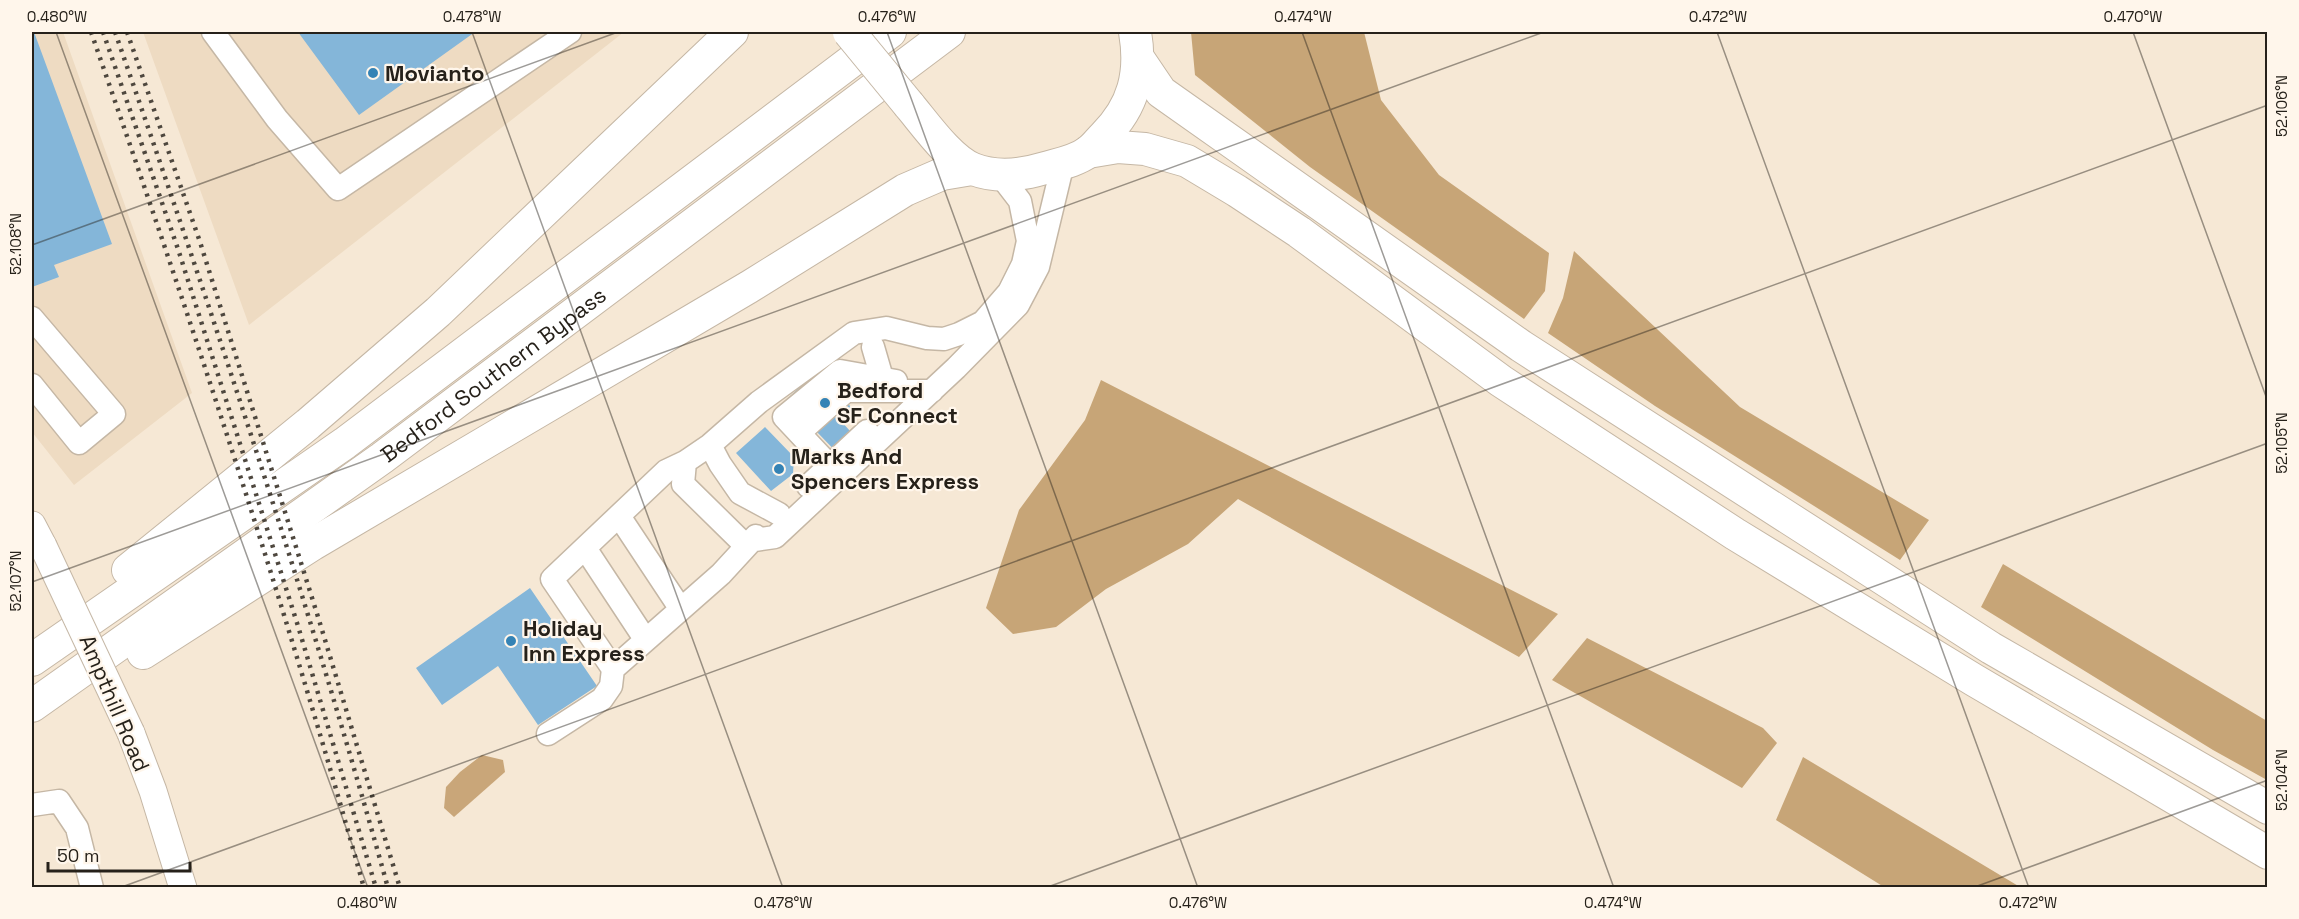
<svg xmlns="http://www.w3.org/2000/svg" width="2299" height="919" font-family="'Space Grotesk',sans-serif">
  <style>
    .built { fill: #eedbc2 }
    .forest { fill: #c7a577 }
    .water { fill: #c9a679 }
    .building { fill: #84b6d9 }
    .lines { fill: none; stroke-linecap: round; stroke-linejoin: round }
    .minor-casing { stroke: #c5b7a5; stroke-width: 25 }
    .major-casing { stroke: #c5b7a5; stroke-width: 29 }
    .highway-casing { stroke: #c5b7a5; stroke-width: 34 }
    .minor { stroke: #fff; stroke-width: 22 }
    .major { stroke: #fff; stroke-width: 27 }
    .highway { stroke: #fff; stroke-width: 32 }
    .rail { stroke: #4e473e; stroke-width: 4.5; stroke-dasharray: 3 6; stroke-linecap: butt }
    .major-bridge-casing { stroke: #c5b7a5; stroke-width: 29; stroke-linecap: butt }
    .highway-bridge-casing { stroke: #c5b7a5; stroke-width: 34; stroke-linecap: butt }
    .major-bridge { stroke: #fff; stroke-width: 27 }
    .highway-bridge { stroke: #fff; stroke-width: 32 }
    .ticks { fill: none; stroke: #26211a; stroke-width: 1.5; stroke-opacity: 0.45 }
    .poi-dot { fill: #3583b5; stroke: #fff6eb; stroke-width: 2 }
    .labels { text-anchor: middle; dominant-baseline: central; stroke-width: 4.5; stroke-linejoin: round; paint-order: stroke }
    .poi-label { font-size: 22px; font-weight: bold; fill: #26211a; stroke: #fff6eb; text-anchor: start }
    .street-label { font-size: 22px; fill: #26211a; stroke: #fff6eb }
    .neatline { fill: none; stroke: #26211a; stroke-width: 2 }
    .ticks-label { font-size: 15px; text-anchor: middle; fill: #26211a }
  </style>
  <rect width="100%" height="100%" fill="#f6e8d5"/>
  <path class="built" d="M 32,32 L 63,32 L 192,393 L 74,485 L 32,432 Z
    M 143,32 L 624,32 L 249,325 Z"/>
  <path class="forest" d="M 1191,32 L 1364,32 L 1381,100 L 1439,175 L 1549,253 L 1545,291 L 1524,319 L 1310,167 L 1195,75 Z
    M 1574,251 L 1740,407 L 1929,520 L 1900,560 L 1655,406 L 1548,333 L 1563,298 Z
    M 1101,380 L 1558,614 L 1519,657 L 1238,499 L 1188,544 L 1106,589 L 1056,627 L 1013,634 L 986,608 L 1019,510 L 1085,420 Z
    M 2003,564 L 2267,721 L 2267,780 L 2213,750 L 1981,607 Z
    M 1587,638 L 1763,728 L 1777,743 L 1742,788 L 1552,680 Z
    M 1803,757 L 2020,887 L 1884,887 L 1776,820 Z"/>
  <path class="water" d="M 482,755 L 503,760 L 505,772 L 454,817 L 444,808 L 446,787 L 460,772 Z"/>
  <path class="building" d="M 32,32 L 34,32 L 112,244 L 54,265 L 59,277 L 32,287 Z
    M 298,32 L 475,32 L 359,115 Z
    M 817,371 L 851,407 L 839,419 L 863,445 L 846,462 L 786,400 Z
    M 765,427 L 794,457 L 793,474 L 771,491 L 736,453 Z
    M 530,588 L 597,686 L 538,725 L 498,666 L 442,705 L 416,668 Z"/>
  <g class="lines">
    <defs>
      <path id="minor" d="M 213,32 L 277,119 L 338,189 L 570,32
        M 1000,175 L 1020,201 L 1028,241 L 1023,264 L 1009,292 L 983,322 L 959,334 L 944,339 L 927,338 L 886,328 L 854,333 L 759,402 L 710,445 L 685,462 L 683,484 L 742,542 L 775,537 L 956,368 L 1018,305 L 1038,267 L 1063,163
        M 32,318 L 114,414 L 79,443 L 32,385
        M 873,347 L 882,378
        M 799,433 L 784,417 L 840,371 L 896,381
        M 710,445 L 720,464 L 740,493 L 779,514
        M 685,462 L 666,471 L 552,579 L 613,669 L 721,574 L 756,536
        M 830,466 L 799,433 L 846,391 L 932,391
        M 808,486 L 867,431
        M 619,516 L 680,608
        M 585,548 L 645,639
        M 548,734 L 602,699 L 611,686 L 613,669
        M 32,805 L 59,801 L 77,828 L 92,888"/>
      <path id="major" d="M 32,525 L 43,546
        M 131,733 L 153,791 L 183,888"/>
      <g id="highway">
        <path d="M 1138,58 L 1161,92 L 1521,346 L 1991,648 L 2268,808"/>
        <path d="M 909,105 C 925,124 950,160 973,169 C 996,178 1022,175 1045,168 C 1059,164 1076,161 1088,152 C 1094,148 1099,141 1104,136 C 1134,106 1142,73 1135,32"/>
        <path d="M 1088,152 L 1118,147 L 1145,149 L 1187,161 L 1237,191 L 1299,232 L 1501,381 L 1735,534 L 1974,680 L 2268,853"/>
        <path d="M 128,570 L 308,424 L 438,312 L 732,32"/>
        <path d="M 143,653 L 313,544 L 749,287 L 905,190 L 942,174 L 972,169"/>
        <path d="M 32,660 L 345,443 L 890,32"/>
        <path id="s1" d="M 32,706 L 382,458 L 949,32"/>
      </g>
    </defs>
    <use href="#minor" class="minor-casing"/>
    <use href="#major" class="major-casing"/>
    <use href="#highway" class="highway-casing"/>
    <use href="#minor" class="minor"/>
    <use href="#major" class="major"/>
    <use href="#highway" class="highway"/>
    <path class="rail" d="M 91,32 C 189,314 284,599 364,888
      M 103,32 L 178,249 L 298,626 L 376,888
      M 115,32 C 213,314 308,599 388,888
      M 127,32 L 200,242 L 319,620 L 400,888"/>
    <defs>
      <path id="major-bridge" d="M 43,546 L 131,733"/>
      <path id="highway-bridge" d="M 849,32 L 909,105"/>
    </defs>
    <use href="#major-bridge" class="major-bridge-casing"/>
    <use href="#highway-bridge" class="highway-bridge-casing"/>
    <use href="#major-bridge" class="major-bridge"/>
    <use href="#highway-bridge" class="highway-bridge"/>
  </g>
  <path class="ticks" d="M 56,32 L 368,888M 472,32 L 783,888M 887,32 L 1198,888M 1302,32 L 1614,888M 1717,32 L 2029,888M 2133,32 L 2268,402M 32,245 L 618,32M 32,582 L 1544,32M 119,888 L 2268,105M 1045,888 L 2268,443M 1972,888 L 2268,780"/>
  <g class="poi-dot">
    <circle cx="373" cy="73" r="6"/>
    <circle cx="825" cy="403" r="6"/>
    <circle cx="779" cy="469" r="6"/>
    <circle cx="511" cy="641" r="6"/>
  </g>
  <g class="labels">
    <g class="poi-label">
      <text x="385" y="73">Movianto</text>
      <text x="837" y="390">Bedford<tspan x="837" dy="25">SF Connect</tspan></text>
      <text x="791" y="456">Marks And<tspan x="791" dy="25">Spencers Express</tspan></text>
      <text x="523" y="628">Holiday<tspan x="523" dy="25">Inn Express</tspan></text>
    </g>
    <g class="street-label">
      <text stroke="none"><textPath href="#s1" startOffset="568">Bedford Southern Bypass</textPath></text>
      <text transform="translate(115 703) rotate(67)">Ampthill Road</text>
    </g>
  </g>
  <rect width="2299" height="919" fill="none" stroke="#fff6eb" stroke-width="66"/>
  <path d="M48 862v9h142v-9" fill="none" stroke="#26211a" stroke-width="3"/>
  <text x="57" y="862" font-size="18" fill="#26211a" stroke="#fff6eb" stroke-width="4.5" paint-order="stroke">50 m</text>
  <rect x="33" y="33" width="2233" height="853" class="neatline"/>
  <g class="ticks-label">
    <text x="57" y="22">0.480°W</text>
    <text x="472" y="22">0.478°W</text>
    <text x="887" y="22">0.476°W</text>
    <text x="1303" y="22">0.474°W</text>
    <text x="1718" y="22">0.472°W</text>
    <text x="2133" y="22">0.470°W</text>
    <text transform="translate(2282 106) rotate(-90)" y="5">52.106°N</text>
    <text transform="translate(16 244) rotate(-90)" y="5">52.108°N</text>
    <text transform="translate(2282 443) rotate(-90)" y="5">52.105°N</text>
    <text transform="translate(16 581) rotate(-90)" y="5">52.107°N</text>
    <text transform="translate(2282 780) rotate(-90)" y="5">52.104°N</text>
    <text x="367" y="908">0.480°W</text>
    <text x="783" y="908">0.478°W</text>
    <text x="1198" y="908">0.476°W</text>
    <text x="1613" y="908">0.474°W</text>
    <text x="2028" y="908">0.472°W</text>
  </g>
</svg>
